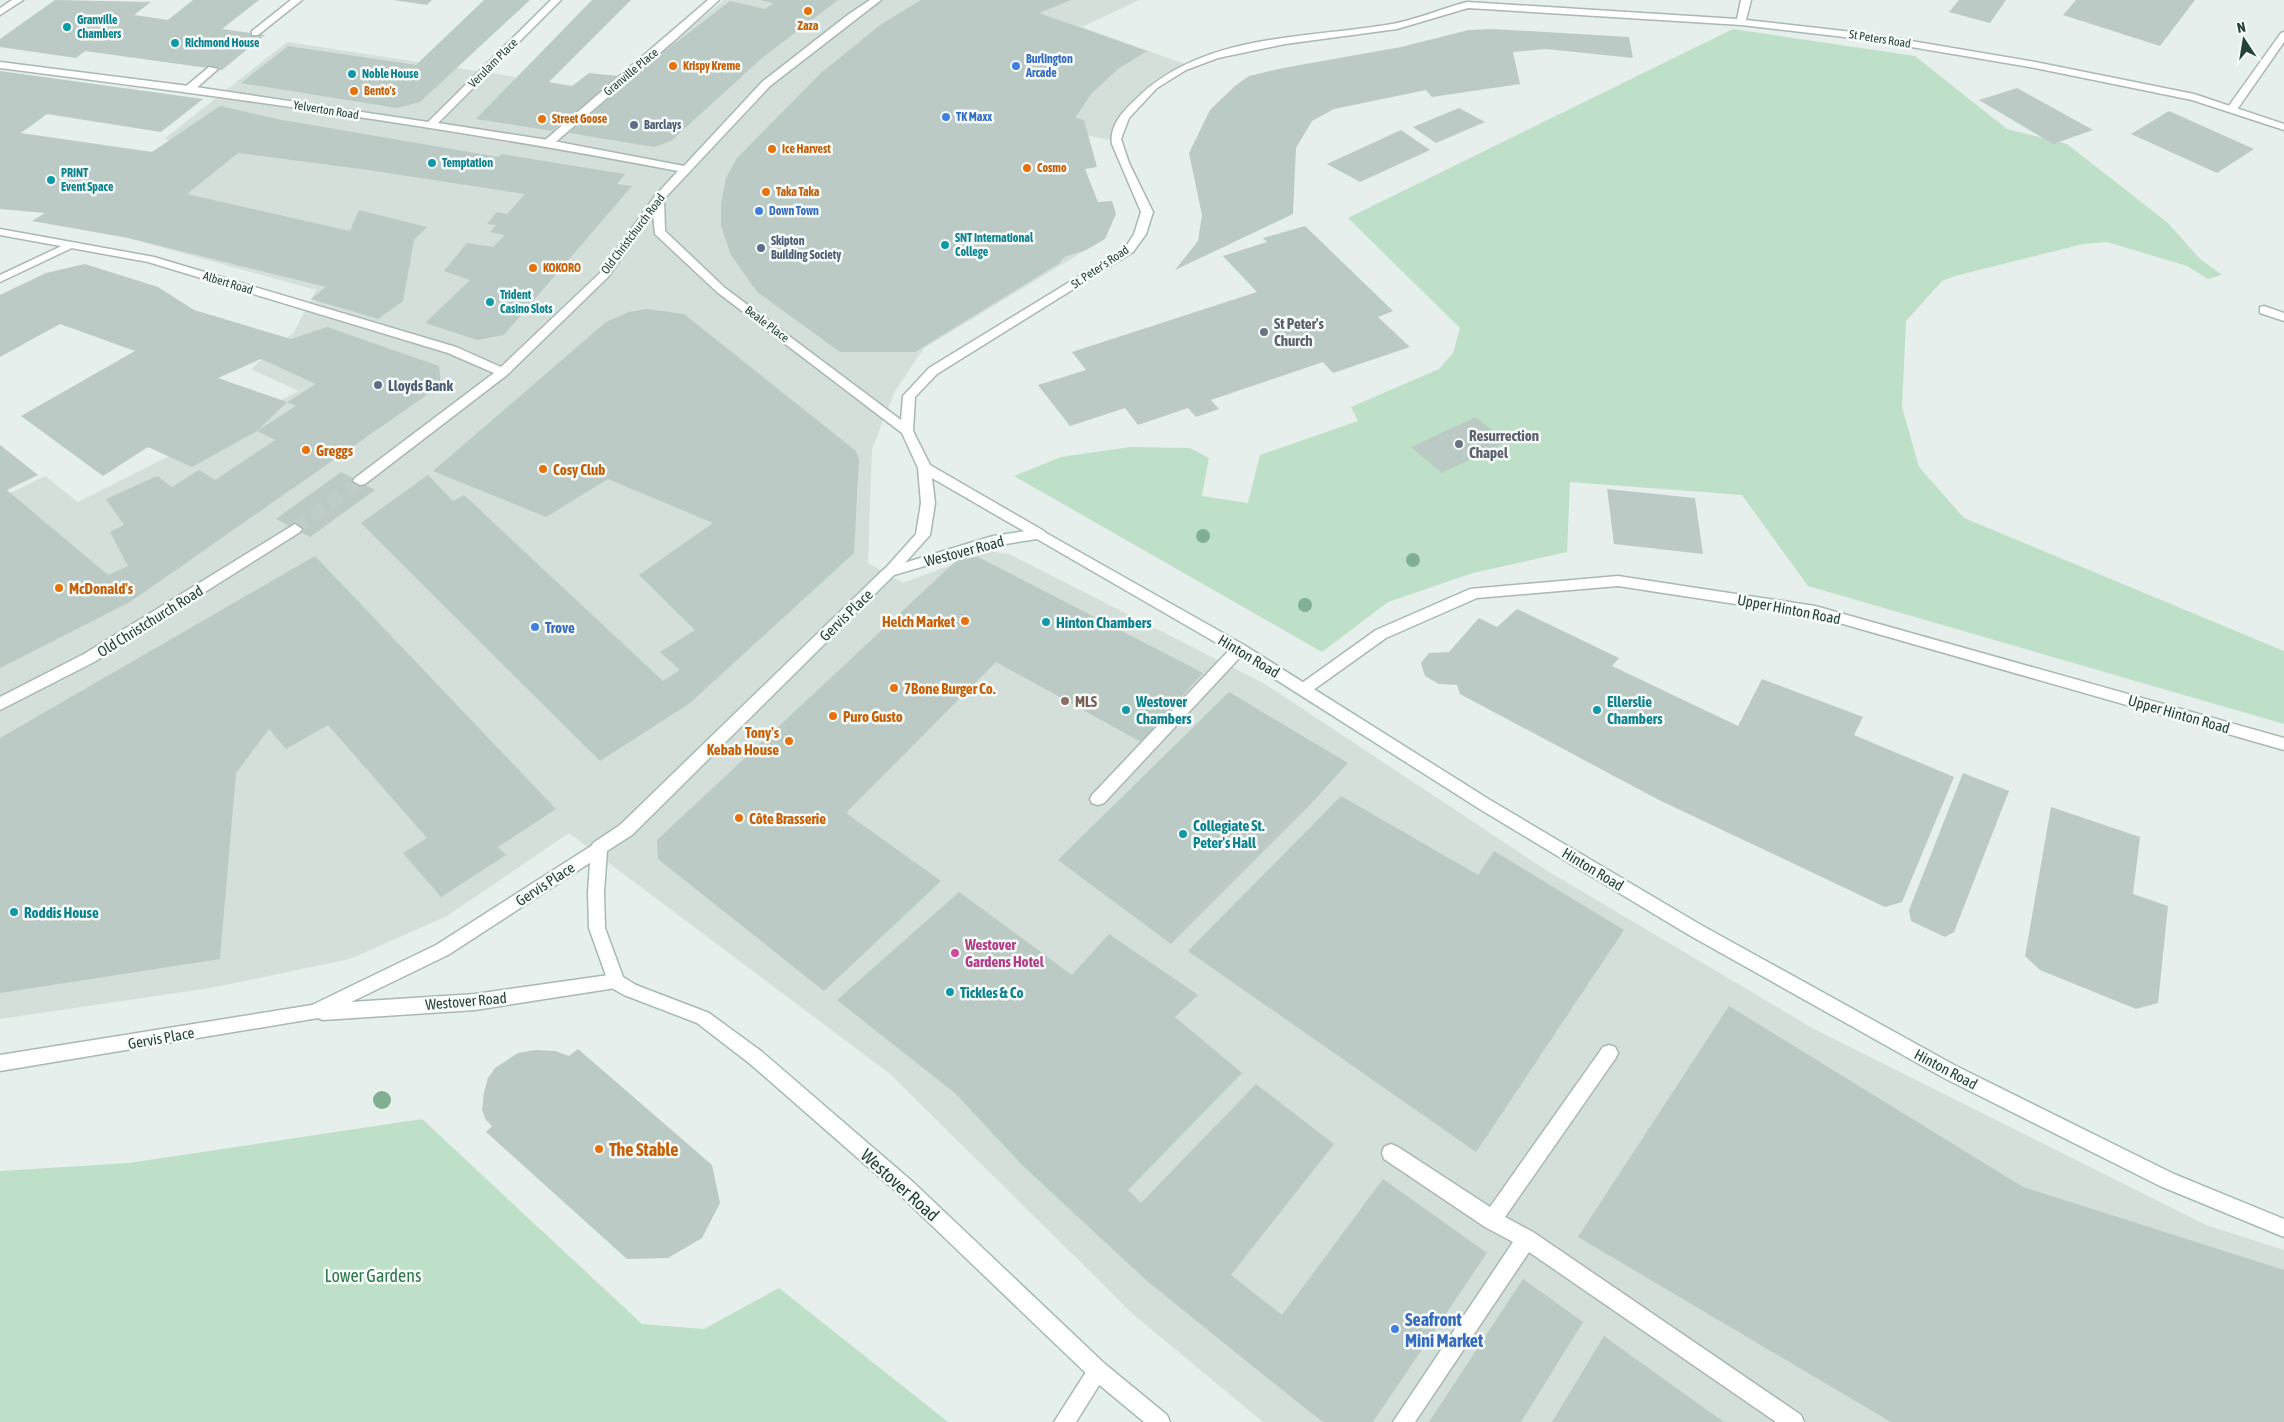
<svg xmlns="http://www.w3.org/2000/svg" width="2284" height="1422" font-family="'Asap Condensed',sans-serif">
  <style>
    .built { fill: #d4dfda }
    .green { fill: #bfe0c8 }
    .building { fill: #bbcac4 }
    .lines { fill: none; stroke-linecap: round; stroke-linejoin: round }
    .street-tunnel { stroke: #bfccc8; stroke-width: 14; stroke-dasharray: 14 7; stroke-linecap: butt }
    .lane-casing { stroke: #a8b8b2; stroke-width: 3 }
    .street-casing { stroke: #a8b8b2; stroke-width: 3 }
    .secondary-casing { stroke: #a4bbb3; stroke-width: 3 }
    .lane { fill: #fff; fill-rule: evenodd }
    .street { fill: #fff; fill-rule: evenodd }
    .secondary { fill: #fff; fill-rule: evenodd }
    .tree { fill: #80af93 }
    .food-dot { fill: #e8710a; stroke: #f7fbf9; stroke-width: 2 }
    .culture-dot { fill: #0f9aa8; stroke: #f7fbf9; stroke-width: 2 }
    .shop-dot { fill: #3f7fe0; stroke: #f7fbf9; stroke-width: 2 }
    .service-dot { fill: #5c6f8a; stroke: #f7fbf9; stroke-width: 2 }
    .worship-dot { fill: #6b7280; stroke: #f7fbf9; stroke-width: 2 }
    .education-dot { fill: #8d6e63; stroke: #f7fbf9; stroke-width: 2 }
    .hotel-dot { fill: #d1479c; stroke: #f7fbf9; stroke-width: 2 }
    .labels { text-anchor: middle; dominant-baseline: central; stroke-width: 5; stroke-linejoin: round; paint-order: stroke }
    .far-culture-label { font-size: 12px; font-weight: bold; fill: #0d838f; stroke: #f7fbf9; text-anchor: start }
    .far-food-label { font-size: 12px; font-weight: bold; fill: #c56008; stroke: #f7fbf9; text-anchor: start }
    .far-street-label { font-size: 12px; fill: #24423a; stroke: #f7fbf9 }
    .far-shop-label { font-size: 12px; font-weight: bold; fill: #366cbe; stroke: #f7fbf9; text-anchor: start }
    .far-service-label { font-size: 12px; font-weight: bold; fill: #4e5e75; stroke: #f7fbf9; text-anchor: start }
    .worship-label { font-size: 15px; font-weight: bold; fill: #5b616d; stroke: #f7fbf9; text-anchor: start }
    .service-label { font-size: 15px; font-weight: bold; fill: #4e5e75; stroke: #f7fbf9; text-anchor: start }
    .food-label { font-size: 15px; font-weight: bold; fill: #c56008; stroke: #f7fbf9; text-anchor: start }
    .street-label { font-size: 15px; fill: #24423a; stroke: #f7fbf9 }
    .culture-label { font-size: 15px; font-weight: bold; fill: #0d838f; stroke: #f7fbf9; text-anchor: start }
    .shop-label { font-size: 15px; font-weight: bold; fill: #366cbe; stroke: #f7fbf9; text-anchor: start }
    .education-label { font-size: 15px; font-weight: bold; fill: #785e54; stroke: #f7fbf9; text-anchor: start }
    .hotel-label { font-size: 15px; font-weight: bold; fill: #b23c85; stroke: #f7fbf9; text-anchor: start }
    .near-food-label { font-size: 18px; font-weight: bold; fill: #c56008; stroke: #f7fbf9; text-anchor: start }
    .near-street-label { font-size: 18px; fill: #24423a; stroke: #f7fbf9 }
    .near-park-label { font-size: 18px; fill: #2d7a4b; stroke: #f7fbf9 }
    .near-shop-label { font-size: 18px; font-weight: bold; fill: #366cbe; stroke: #f7fbf9; text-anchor: start }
  </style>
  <rect width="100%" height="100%" fill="#e6efeb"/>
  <path class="built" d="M 724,0 L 1139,0 L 1082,27 L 1187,65 L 1138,100 L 1116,141 L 976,114 L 955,266 L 1109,236 L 924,348 L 894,393 L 872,449 L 868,563 L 903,583 L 988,551 L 1009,554 L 1265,684 L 1546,870 L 1814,1029 L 2206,1225 L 2284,1250 L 2284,1422 L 1263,1422 L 1134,1315 L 890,1074 L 569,833 L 447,916 L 350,959 L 210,988 L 0,1019 L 0,498 L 45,476 L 78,502 L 299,391 L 251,369 L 294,332 L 316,290 L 128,238 L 238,153 L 164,139 L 287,42 L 510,76 L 608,94 Z"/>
  <path class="green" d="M 1733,29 L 1915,56 L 2007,129 L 2067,144 L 2168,223 L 2200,259 L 2222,275 L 2208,279 L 2187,266 L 2107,242 L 2083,244 L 1955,276 L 1942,281 L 1906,321 L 1902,407 L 1919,467 L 1964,518 L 2284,651 L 2284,724 L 1808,586 L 1742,495 L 1570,482 L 1567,552 L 1473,573 L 1388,602 L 1322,652 L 1014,476 L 1061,457 L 1130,447 L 1190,448 L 1209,458 L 1202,496 L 1248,503 L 1260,455 L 1358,421 L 1351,407 L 1439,369 L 1453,353 L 1460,328 L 1348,218 Z
    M 422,1119 L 642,1324 L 704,1329 L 779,1288 L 948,1422 L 0,1422 L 0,1171 L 129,1163 Z"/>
  <path class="building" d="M 55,0 L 151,2 L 134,15 L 168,20 L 193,0 L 259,0 L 222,29 L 265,35 L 222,70 L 85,51 L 76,58 L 0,47 L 0,39 Z
    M 393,0 L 432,0 L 427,5 Z
    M 484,0 L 530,0 L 420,102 L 397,108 L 241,83 L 288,46 L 416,65 Z
    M 592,0 L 631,0 L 549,82 L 572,86 L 589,73 L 619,76 L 552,131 L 476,119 Z
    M 760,0 L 838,0 L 762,58 L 671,141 L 654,147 L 569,133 L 656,58 L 730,1 L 765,9 L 774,3 Z
    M 921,0 L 1071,0 L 1039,13 L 1147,51 L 1118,69 L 1092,93 L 1075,118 L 1084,120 L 1097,167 L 1085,169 L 1098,202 L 1112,201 L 1116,214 L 1105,239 L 1086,250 L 1064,257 L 1060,263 L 915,352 L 840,352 L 757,292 L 731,255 L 721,226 L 721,204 L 726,178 L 737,158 L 821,73 L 880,25 Z
    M 1959,0 L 2006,0 L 1990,23 L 1949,12 Z
    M 2076,0 L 2195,0 L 2160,46 L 2063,15 Z
    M 1492,29 L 1629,37 L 1633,58 L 1546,49 L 1513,52 L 1520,84 L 1432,97 L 1426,90 L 1334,109 L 1312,121 L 1296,148 L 1293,214 L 1175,270 L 1198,241 L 1202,215 L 1189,153 L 1210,110 L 1235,86 L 1249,76 L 1283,68 L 1401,47 L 1469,30 Z
    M 0,71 L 203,99 L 161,132 L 47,114 L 21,133 L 152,152 L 220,106 L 282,120 L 499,157 L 501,154 L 625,174 L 617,184 L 632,186 L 504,335 L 477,340 L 425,323 L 470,280 L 444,271 L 467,243 L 493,247 L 505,235 L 490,232 L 496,225 L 487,224 L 497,212 L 507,214 L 525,194 L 368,170 L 238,153 L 187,194 L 350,231 L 359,210 L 427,227 L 414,240 L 403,301 L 378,319 L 311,299 L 326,287 L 128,238 L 32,221 L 45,213 L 0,209 Z
    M 2017,88 L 2093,130 L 2053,144 L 1979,100 Z
    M 1459,108 L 1485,122 L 1436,143 L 1413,127 Z
    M 2169,111 L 2254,149 L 2217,173 L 2131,134 Z
    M 1401,130 L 1430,150 L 1360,182 L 1327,164 Z
    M 1305,226 L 1393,311 L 1378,317 L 1410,347 L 1333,373 L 1323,362 L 1211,400 L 1219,409 L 1196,417 L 1188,408 L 1138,425 L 1125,408 L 1070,426 L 1038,385 L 1086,370 L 1072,352 L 1257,292 L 1223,256 L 1267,242 L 1263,238 Z
    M 85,264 L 158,287 L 194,310 L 291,339 L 327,327 L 439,366 L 441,385 L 130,602 L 0,668 L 0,445 L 38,475 L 7,490 L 108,575 L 128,566 L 110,532 L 124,525 L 106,499 L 157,476 L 172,487 L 199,470 L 215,480 L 275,440 L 257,431 L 296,406 L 287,402 L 316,384 L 261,359 L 218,378 L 287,402 L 257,431 L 192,467 L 148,447 L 103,476 L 21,416 L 135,351 L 60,324 L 0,357 L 0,295 L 46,273 Z
    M 646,309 L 684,314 L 856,451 L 859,459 L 854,553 L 690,703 L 600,761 L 361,523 L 428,475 L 453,501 L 464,495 L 663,681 L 680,670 L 660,652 L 695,630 L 639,575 L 713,523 L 608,479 L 546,517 L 433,471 L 606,322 L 629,312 Z
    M 1476,417 L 1507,442 L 1442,473 L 1411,447 Z
    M 341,472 L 375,490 L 310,537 L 276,519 Z
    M 1607,489 L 1695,498 L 1703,554 L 1614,544 Z
    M 315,556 L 556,809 L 498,847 L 506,855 L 441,897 L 403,853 L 427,838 L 328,725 L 286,749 L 269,729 L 236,773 L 220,959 L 0,993 L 0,738 Z
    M 978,557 L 1203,673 L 1141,742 L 996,662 L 846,813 L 941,881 L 824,991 L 658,859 L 657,840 L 958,559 Z
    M 1517,609 L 1619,658 L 1612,666 L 1738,726 L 1762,679 L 1863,717 L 1854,735 L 1954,777 L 1902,902 L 1885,907 L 1659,800 L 1460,694 L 1457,685 L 1439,684 L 1425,676 L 1421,663 L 1429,653 L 1449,652 L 1479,618 L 1497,627 Z
    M 1229,692 L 1348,763 L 1308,807 L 1171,944 L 1058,860 Z
    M 1963,773 L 2009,791 L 1954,932 L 1945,937 L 1911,921 L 1909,910 Z
    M 1341,796 L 1478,875 L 1494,851 L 1624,930 L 1476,1152 L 1188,951 Z
    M 2051,807 L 2140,837 L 2133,894 L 2168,906 L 2158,1003 L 2136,1009 L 2040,970 L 2025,956 Z
    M 959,892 L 1072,975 L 1109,934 L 1198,995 L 1175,1017 L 1242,1073 L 1128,1190 L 1141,1203 L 1256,1084 L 1334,1144 L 1231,1275 L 1282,1315 L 1383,1179 L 1487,1253 L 1373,1422 L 1323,1422 L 1301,1405 L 1147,1281 L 1022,1165 L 956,1094 L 837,1000 Z
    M 1729,1006 L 2023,1187 L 2284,1270 L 2284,1422 L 1891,1422 L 1578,1237 Z
    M 578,1049 L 712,1165 L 720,1203 L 702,1238 L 668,1258 L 627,1259 L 486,1132 L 492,1126 L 486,1120 L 482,1110 L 484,1092 L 488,1078 L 495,1068 L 518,1053 L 535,1050 L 555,1051 L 569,1056 Z
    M 1523,1279 L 1583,1322 L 1521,1422 L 1429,1422 Z
    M 1604,1336 L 1711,1413 L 1724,1422 L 1552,1422 Z"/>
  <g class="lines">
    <path class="street-tunnel" d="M 295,529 L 360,481"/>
    <defs>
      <path id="lane" d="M 291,0 L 302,0 L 258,35 L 252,35 L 252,31 Z
        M 708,0 L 719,0 L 675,40 L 552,145 L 544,145 L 544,141 Z
        M 2284,32 L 2284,42 L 2236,111 L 2228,111 L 2228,107 L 2281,33 Z
        M 209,67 L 218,69 L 193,91 L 185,91 L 185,87 Z
        M 70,242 L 74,243 L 74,247 L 0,282 L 0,275 Z
        M 1239,644 L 1244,645 L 1246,649 L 1244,653 L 1104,803 L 1098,805 L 1092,803 L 1090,799 L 1092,795 L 1234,645 Z
        M 1609,1045 L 1615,1047 L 1618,1053 L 1615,1059 L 1505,1217 L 1533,1232 L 1801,1415 L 1804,1422 L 1776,1422 L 1529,1252 L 1415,1422 L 1393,1422 L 1513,1242 L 1485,1227 L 1384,1159 L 1382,1153 L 1384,1147 L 1391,1144 L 1398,1147 L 1490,1207 L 1603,1047 Z"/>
      <path id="street" d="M 12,0 L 23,0 L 0,15 L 0,8 Z
        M 551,0 L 561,0 L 438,123 L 548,140 L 684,166 L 762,82 L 849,14 L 870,0 L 881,0 L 770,86 L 664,199 L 665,231 L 725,288 L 901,420 L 903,396 L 929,368 L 1125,248 L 1134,234 L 1141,212 L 1112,144 C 1109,128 1121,113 1133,102 C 1199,34 1299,39 1386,25 C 1414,21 1440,9 1467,2 L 1737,19 L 1741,0 L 1751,0 L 1746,20 L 1870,34 L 2035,62 L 2194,94 L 2284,124 L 2284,130 L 2192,100 L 2035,68 L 1870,40 L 1741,25 L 1468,8 L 1397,29 L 1285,44 L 1218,58 L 1186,70 L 1157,88 L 1129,118 L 1121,139 L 1129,163 L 1153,212 L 1146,234 L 1133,252 L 937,374 L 915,397 L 913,431 L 930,465 L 1044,531 L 1046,534 L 1044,537 L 1034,537 L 932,478 L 935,503 L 930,535 L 894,575 L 889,577 L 882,572 L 916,534 L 921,503 L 918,468 L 902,433 L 717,292 L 655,234 L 653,214 L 608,277 L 507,375 L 365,484 L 360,485 L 353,481 L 355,478 L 494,373 L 448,353 L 148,262 L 0,235 L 0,229 L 154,257 L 456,347 L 501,367 L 600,273 L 655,196 L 678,171 C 454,128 227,97 0,68 L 0,62 L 189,86 L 428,122 Z
        M 2264,306 L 2284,313 L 2284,321 L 2260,313 L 2260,307 Z
        M 295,524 L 302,529 L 300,532 L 94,662 L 0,710 L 0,697 L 84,654 Z
        M 1618,576 L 1815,606 L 2284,738 L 2284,750 L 1815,616 L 1618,586 L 1477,598 L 1386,638 L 1309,693 L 1299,693 L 1297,689 L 1299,685 L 1376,630 L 1470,589 Z
        M 599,841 L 605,843 L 607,848 L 605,853 L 448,955 L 351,1002 L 475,994 L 616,974 L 622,977 L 625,982 L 622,987 L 475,1010 L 323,1020 L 318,1018 L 0,1071 L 0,1055 L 312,1005 L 436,945 Z
        M 1098,1361 L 1105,1364 L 1108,1371 L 1076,1422 L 1054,1422 L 1091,1364 Z"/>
      <path id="secondary" d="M 1039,529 L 1244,645 L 1490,800 L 1701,925 L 1956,1066 L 2174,1174 L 2284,1219 L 2284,1237 L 2160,1186 L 1944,1078 L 1689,935 L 1478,808 L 1234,653 L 1037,539 L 993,546 L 894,575 L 632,835 L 607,851 L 604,892 L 605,928 L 623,977 L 636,985 L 709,1013 L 761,1051 L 914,1183 L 1105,1364 L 1167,1415 L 1170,1422 L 1144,1422 L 1091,1378 L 900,1195 L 749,1063 L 697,1023 L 624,995 L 610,987 L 589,928 L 588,892 L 591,848 L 593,843 L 620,825 L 884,569 L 993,536 Z"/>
    </defs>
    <use href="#lane" class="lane-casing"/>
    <use href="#street" class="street-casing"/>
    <use href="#secondary" class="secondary-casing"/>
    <use href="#lane" class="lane"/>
    <use href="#street" class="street"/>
    <use href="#secondary" class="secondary"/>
  </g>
  <g class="tree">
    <circle cx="1203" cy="536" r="7"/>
    <circle cx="1413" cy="560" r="7"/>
    <circle cx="1305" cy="605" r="7"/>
    <circle cx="382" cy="1100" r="9"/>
  </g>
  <g class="food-dot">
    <circle cx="808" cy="11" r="5"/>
    <circle cx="673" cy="66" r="5"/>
    <circle cx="354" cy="91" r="5"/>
    <circle cx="542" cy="119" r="5"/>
    <circle cx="772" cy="149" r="5"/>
    <circle cx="1027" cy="168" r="5"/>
    <circle cx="766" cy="192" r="5"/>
    <circle cx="533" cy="268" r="5"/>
    <circle cx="306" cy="450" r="5"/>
    <circle cx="543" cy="469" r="5"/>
    <circle cx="59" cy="588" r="5"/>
    <circle cx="965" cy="621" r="5"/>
    <circle cx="894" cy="688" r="5"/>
    <circle cx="833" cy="716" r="5"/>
    <circle cx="789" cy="741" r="5"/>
    <circle cx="739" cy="818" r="5"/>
    <circle cx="599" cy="1149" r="5"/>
  </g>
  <g class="culture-dot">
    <circle cx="67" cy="27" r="5"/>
    <circle cx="175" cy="43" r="5"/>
    <circle cx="352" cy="74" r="5"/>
    <circle cx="432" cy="163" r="5"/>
    <circle cx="51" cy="180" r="5"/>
    <circle cx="945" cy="245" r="5"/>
    <circle cx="490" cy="302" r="5"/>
    <circle cx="1046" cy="622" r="5"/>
    <circle cx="1126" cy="710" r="5"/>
    <circle cx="1597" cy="710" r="5"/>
    <circle cx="1183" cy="834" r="5"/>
    <circle cx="14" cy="912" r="5"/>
    <circle cx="950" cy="992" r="5"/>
  </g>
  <g class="shop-dot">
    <circle cx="1016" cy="66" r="5"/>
    <circle cx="946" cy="117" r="5"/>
    <circle cx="759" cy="211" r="5"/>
    <circle cx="535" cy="627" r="5"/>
    <circle cx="1395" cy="1329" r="5"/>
  </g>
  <g class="service-dot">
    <circle cx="634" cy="125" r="5"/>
    <circle cx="761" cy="248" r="5"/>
    <circle cx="378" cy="385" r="5"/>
  </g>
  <g class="worship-dot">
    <circle cx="1264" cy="332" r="5"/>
    <circle cx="1459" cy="444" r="5"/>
  </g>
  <circle class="education-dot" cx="1065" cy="701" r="5"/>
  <circle class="hotel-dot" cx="955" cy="953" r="5"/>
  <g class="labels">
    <g class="far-culture-label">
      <text x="77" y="20">Granville<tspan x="77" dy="14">Chambers</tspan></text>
      <text x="185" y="43">Richmond House</text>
      <text x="362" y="74">Noble House</text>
      <text x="442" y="163">Temptation</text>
      <text x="61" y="173">PRINT<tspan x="61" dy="14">Event Space</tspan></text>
      <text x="955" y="238">SNT International<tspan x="955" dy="14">College</tspan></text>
      <text x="500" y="295">Trident<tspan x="500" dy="14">Casino Slots</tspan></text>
    </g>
    <g class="far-food-label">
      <text x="808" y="26" text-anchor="middle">Zaza</text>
      <text x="683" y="66">Krispy Kreme</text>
      <text x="364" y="91">Bento's</text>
      <text x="552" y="119">Street Goose</text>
      <text x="782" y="149">Ice Harvest</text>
      <text x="1037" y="168">Cosmo</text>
      <text x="776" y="192">Taka Taka</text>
      <text x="543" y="268">KOKORO</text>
    </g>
    <g class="far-street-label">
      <text transform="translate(1880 39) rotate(9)">St Peters Road</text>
      <text transform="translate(493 63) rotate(-45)">Verulam Place</text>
      <text transform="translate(631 72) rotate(-40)">Granville Place</text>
      <text transform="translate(326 110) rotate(9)">Yelverton Road</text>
      <text transform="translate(633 234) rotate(-53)">Old Christchurch Road</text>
      <text transform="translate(1100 267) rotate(-34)">St. Peter's Road</text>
      <text transform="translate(228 283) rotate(17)">Albert Road</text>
      <text transform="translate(767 324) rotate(37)">Beale Place</text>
    </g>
    <g class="far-shop-label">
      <text x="1026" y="59">Burlington<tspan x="1026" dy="14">Arcade</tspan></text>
      <text x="956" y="117">TK Maxx</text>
      <text x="769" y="211">Down Town</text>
    </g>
    <g class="far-service-label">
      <text x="644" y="125">Barclays</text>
      <text x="771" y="241">Skipton<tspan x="771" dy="14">Building Society</tspan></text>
    </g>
    <g class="worship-label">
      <text x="1274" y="323">St Peter's<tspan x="1274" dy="17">Church</tspan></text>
      <text x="1469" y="435">Resurrection<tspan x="1469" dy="17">Chapel</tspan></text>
    </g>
    <g class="service-label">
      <text x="388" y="385">Lloyds Bank</text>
    </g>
    <g class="food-label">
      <text x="316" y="450">Greggs</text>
      <text x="553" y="469">Cosy Club</text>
      <text x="69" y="588">McDonald's</text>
      <text x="955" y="621" text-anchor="end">Helch Market</text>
      <text x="904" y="688">7Bone Burger Co.</text>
      <text x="843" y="716">Puro Gusto</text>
      <text x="779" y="732" text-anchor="end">Tony's<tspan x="779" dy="17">Kebab House</tspan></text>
      <text x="749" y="818">Côte Brasserie</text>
    </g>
    <g class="street-label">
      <text transform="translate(964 551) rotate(-15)">Westover Road</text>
      <text transform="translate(1789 609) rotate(11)">Upper Hinton Road</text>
      <text transform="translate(846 615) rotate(-44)">Gervis Place</text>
      <text transform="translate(150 621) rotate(-32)">Old Christchurch Road</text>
      <text transform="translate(1249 656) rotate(31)">Hinton Road</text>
      <text transform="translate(2179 714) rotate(16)">Upper Hinton Road</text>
      <text transform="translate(1593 869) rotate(31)">Hinton Road</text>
      <text transform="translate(545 884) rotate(-33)">Gervis Place</text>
      <text transform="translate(466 1001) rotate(-5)">Westover Road</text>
      <text transform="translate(161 1038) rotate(-10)">Gervis Place</text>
      <text transform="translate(1946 1069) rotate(28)">Hinton Road</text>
    </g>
    <g class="culture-label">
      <text x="1056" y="622">Hinton Chambers</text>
      <text x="1136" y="701">Westover<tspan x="1136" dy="17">Chambers</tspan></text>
      <text x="1607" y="701">Ellerslie<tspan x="1607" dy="17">Chambers</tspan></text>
      <text x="1193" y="825">Collegiate St.<tspan x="1193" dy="17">Peter's Hall</tspan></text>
      <text x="24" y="912">Roddis House</text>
      <text x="960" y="992">Tickles &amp; Co</text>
    </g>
    <g class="shop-label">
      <text x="545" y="627">Trove</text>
    </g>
    <g class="education-label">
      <text x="1075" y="701">MLS</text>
    </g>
    <g class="hotel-label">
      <text x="965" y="944">Westover<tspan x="965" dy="17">Gardens Hotel</tspan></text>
    </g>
    <g class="near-food-label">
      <text x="609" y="1149">The Stable</text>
    </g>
    <g class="near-street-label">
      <text transform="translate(900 1185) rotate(42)">Westover Road</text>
    </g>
    <g class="near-park-label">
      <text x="373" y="1275">Lower Gardens</text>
    </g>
    <g class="near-shop-label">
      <text x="1405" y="1319">Seafront<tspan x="1405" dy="21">Mini Market</tspan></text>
    </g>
  </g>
  <g transform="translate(2244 40) rotate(348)" stroke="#f7fbf9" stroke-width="4" paint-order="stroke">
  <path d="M0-4L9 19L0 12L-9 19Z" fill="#24423a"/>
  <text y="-8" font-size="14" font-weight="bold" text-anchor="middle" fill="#24423a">N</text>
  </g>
</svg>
